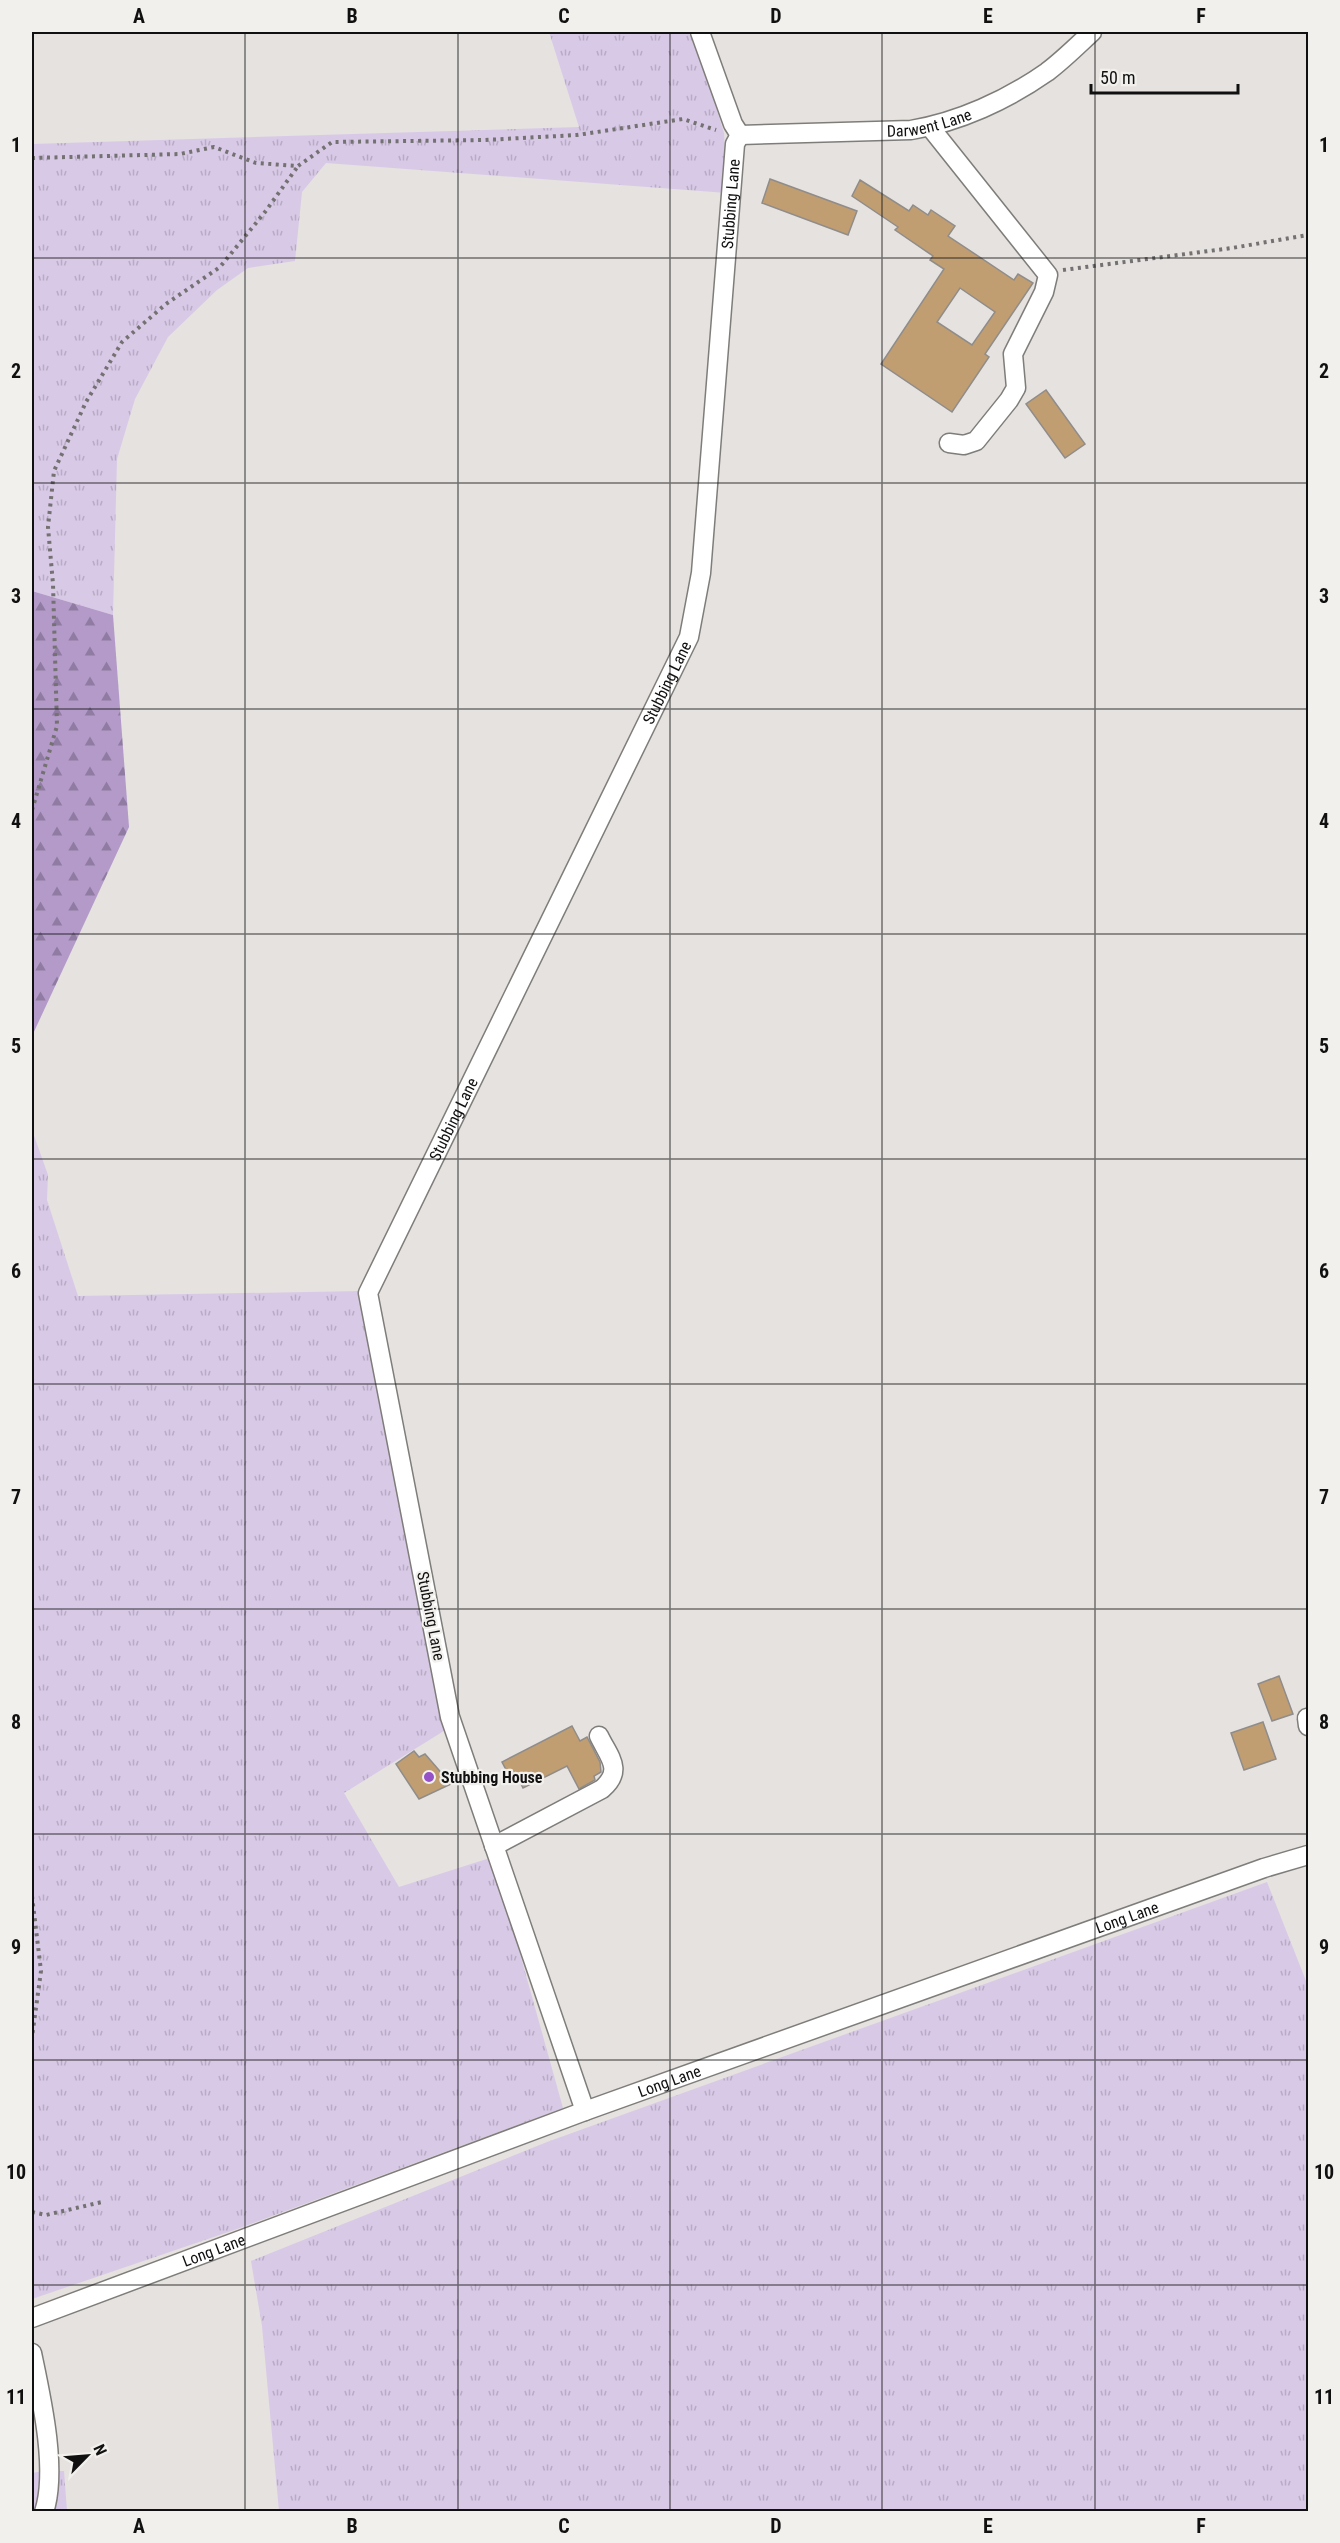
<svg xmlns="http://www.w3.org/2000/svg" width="1340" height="2543" font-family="'Roboto Condensed',sans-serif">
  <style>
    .grass { fill: url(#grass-tufts) }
    .forest { fill: url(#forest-firs) }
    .building { fill: #c09e72; stroke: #8f8c8a; stroke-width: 1.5; fill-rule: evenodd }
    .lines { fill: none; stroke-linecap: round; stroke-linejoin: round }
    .minor-casing { stroke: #7f7d7a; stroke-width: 21 }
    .path { stroke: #737171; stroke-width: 4; stroke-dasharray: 3 4.5; stroke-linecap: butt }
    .minor { stroke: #fff; stroke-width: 18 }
    .grid { fill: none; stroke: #111010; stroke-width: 1.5; stroke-opacity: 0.55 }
    .poi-dot { fill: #9552c7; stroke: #f2f0ed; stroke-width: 2 }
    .labels { text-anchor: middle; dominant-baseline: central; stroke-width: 4.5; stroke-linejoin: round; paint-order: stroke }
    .street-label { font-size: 16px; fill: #111010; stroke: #f2f0ed }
    .poi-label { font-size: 16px; font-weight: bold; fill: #111010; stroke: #f2f0ed; text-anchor: start }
    .neatline { fill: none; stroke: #111010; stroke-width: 2 }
    .grid-label { font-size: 20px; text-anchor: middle; font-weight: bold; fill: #111010 }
  </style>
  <defs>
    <pattern id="grass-tufts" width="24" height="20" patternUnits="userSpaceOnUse" patternTransform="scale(1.5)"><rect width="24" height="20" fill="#d8c9e7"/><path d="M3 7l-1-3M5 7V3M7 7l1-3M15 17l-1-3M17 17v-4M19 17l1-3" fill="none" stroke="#b8acc5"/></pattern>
    <pattern id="forest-firs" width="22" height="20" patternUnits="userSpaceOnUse" patternTransform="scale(1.5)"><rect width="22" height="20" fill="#b39ac9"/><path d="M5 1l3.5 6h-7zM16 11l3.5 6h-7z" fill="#907ca2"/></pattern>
  </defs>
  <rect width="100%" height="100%" fill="#e5e2e0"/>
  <path class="grass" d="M 549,32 L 693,32 L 724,133 L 727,193 L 326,163 L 302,192 L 295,261 L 248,268 L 217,290 L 168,337 L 135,399 L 117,459 L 113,615 L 32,591 L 32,144 L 579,127 Z
    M 32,1130 L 48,1175 L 47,1200 L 78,1296 L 362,1291 L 447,1729 L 344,1793 L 399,1887 L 493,1857 L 563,2108 L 237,2229 L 32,2299 Z
    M 1267,1882 L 1308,1986 L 1308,2511 L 279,2511 L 262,2326 L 251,2261 L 547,2142 Z
    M 43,2471 L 64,2471 L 67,2511 L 32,2512 L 32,2473 Z"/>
  <path class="forest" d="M 32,591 L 113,615 L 129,827 L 32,1036 Z"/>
  <path class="building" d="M 770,179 L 857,211 L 848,235 L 762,203 Z
    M 860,180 L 909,211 L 913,205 L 928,215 L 931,210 L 955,226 L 948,236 L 1014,280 L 1018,274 L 1033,283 L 985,354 L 989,357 L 952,412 L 881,364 L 944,269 L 930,260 L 933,256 L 895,230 L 898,227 L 852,196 ZM 960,288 L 995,312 L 972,345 L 937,322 Z
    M 1046,390 L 1085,444 L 1065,458 L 1026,404 Z
    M 1279,1676 L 1293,1714 L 1272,1721 L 1258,1684 Z
    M 1263,1722 L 1276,1759 L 1244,1770 L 1231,1733 Z
    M 572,1726 L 580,1741 L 587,1737 L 600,1762 L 601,1772 L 594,1776 L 595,1780 L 579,1789 L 567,1766 L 523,1788 L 519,1780 L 513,1783 L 502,1762 Z
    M 414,1751 L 419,1757 L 425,1754 L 451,1784 L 419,1799 L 396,1764 Z"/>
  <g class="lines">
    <defs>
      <g id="minor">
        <path d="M 700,32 L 733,124 L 740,135"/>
        <path d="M 930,127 L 1048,275 L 1044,292 L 1013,354 L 1016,388 L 1009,400 L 976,441 L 964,445 L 949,443"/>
        <path id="s1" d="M 740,135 L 911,130 C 959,122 1007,100 1047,72 C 1063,60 1078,45 1092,32"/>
        <path d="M 1307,1718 L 1308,1726"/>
        <path d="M 494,1846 L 602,1789 C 624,1770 609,1757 599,1736"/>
        <path id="s2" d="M 585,2111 L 450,1717 L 368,1293 L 689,637 L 701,573 L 735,144 L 740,135"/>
        <path id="s3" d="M 32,2318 L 585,2111 L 1264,1868 L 1308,1855"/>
        <path d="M 32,2353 C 41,2396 58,2470 44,2512"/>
      </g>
    </defs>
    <use href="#minor" class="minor-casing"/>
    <path class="path" d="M 32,158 L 180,154 L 214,147 L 256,163 L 298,166 L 332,142 L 485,140 L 577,135 L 683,119 L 716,130
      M 1063,270 L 1232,248 L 1308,235
      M 32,810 L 57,726 L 53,584 L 48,527 L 54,471 L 86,402 L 122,342 L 166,304 L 220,267 L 265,212 L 298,166
      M 32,1896 L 41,1971 L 32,2037
      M 32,2212 L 46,2215 L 102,2202"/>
    <use href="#minor" class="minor"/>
  </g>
  <path class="grid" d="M 245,32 L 245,2512M 458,32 L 458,2512M 670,32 L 670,2512M 882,32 L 882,2512M 1095,32 L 1095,2512M 32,258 L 1308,258M 32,483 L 1308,483M 32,709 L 1308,709M 32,934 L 1308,934M 32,1159 L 1308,1159M 32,1384 L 1308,1384M 32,1609 L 1308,1609M 32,1834 L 1308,1834M 32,2060 L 1308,2060M 32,2285 L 1308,2285"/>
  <circle class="poi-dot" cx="429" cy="1777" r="6"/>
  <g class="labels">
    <g class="street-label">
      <text stroke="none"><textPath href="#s1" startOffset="190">Darwent Lane</textPath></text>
      <text stroke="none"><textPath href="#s2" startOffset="2014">Stubbing Lane</textPath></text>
      <text stroke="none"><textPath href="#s2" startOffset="1528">Stubbing Lane</textPath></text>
      <text stroke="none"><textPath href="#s2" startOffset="1042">Stubbing Lane</textPath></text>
      <text transform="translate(431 1616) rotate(79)">Stubbing Lane</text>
      <text stroke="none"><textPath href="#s3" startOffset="1166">Long Lane</textPath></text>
      <text stroke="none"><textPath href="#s3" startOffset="680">Long Lane</textPath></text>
      <text stroke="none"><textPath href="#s3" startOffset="194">Long Lane</textPath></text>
    </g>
    <g class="poi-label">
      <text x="441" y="1777">Stubbing House</text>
    </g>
  </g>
  <rect width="1340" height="2543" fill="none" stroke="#f2f0ed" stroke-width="66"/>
  <g transform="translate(87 2456) rotate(65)" stroke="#f2f0ed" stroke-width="4.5" paint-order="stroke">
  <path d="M0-4.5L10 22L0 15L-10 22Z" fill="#111010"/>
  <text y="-9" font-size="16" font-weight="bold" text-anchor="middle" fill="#111010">N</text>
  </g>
  <path d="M1091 84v9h147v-9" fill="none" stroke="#111010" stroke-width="3"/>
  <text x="1100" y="84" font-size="18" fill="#111010" stroke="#f2f0ed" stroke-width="4.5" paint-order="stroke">50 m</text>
  <rect x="33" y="33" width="1274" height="2477" class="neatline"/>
  <g class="grid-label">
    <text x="139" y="23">A</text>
    <text x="352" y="23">B</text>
    <text x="564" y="23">C</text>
    <text x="776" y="23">D</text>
    <text x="988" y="23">E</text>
    <text x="1201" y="23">F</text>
    <text x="16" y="152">1</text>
    <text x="1324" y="152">1</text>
    <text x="16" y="378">2</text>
    <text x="1324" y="378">2</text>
    <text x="16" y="603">3</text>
    <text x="1324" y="603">3</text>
    <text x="16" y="828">4</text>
    <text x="1324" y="828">4</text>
    <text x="16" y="1053">5</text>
    <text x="1324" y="1053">5</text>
    <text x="16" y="1278">6</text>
    <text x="1324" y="1278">6</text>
    <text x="16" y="1504">7</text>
    <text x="1324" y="1504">7</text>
    <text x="16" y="1729">8</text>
    <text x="1324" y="1729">8</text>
    <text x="16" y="1954">9</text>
    <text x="1324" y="1954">9</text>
    <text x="16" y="2179">10</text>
    <text x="1324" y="2179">10</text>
    <text x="16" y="2404">11</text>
    <text x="1324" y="2404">11</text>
    <text x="139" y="2533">A</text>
    <text x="352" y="2533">B</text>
    <text x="564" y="2533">C</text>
    <text x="776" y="2533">D</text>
    <text x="988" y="2533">E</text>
    <text x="1201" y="2533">F</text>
  </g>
</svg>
